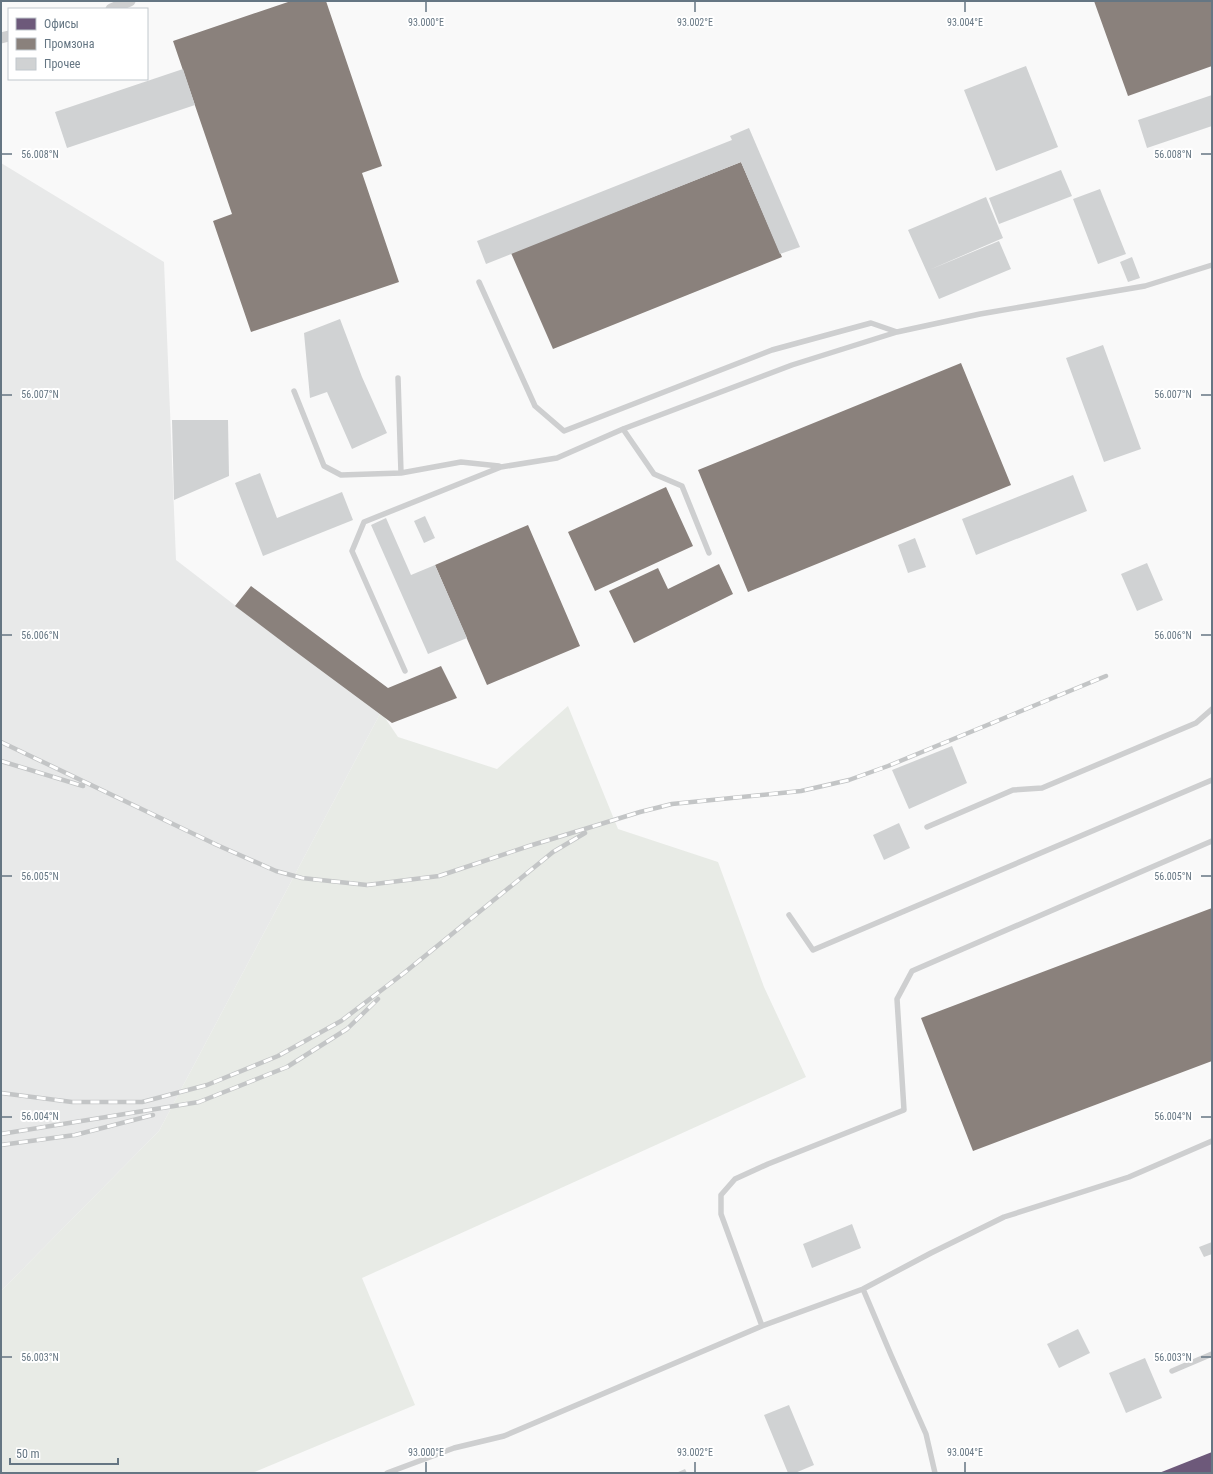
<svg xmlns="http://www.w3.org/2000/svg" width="1213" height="1474" font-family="'Roboto Condensed',sans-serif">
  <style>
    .built { fill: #e8e9e9 }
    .green { fill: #e8ebe6 }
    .offices { fill: #6d597a }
    .industry { fill: #8a817c }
    .building { fill: #d0d2d3 }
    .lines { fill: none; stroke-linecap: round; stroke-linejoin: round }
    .lane { stroke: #cecfd0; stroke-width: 5.5 }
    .street { stroke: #cecfd0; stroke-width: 11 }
    .rail-casing { stroke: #c3c5c6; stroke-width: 4.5 }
    .rail { stroke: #fff; stroke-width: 3; stroke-dasharray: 9; stroke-linecap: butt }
    .ticks { fill: none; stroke: #657683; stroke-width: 1.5 }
    .ticks-label { font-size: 10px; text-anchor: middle; fill: #657683; stroke: #fff; stroke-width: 4; stroke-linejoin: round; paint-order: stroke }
  </style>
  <rect width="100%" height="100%" fill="#f9f9f9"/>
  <path class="built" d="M 1,163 L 164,262 L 176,560 L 288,646 L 381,712 L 159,1131 L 1,1291 Z"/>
  <path class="green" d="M 568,706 L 618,829 L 718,862 L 764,987 L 806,1077 L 362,1278 L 415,1405 L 252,1473 L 1,1473 L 1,1291 L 159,1131 L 381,712 L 398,737 L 497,769 Z"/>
  <path class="offices" d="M 1212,1452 L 1212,1473 L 1159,1473 Z"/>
  <path class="industry" d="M 291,1 L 326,1 L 382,166 L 362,173 L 399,282 L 251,332 L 213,221 L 232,214 L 173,41 Z
    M 1094,1 L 1212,1 L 1212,66 L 1128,96 Z
    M 741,162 L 782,257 L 553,349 L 511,253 Z
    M 961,363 L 1011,485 L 748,592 L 698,470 Z
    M 666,487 L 693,546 L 595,591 L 568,532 Z
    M 528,525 L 580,646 L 487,685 L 435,565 Z
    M 719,564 L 733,594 L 634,643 L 609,591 L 658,568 L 668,589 Z
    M 251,586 L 388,688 L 441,666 L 457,698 L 392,723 L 288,646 L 235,606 Z
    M 1212,908 L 1212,1061 L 973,1151 L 921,1018 Z"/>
  <path class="building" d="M 1026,66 L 1058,147 L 996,171 L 964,90 Z
    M 183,69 L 195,105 L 67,148 L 55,112 Z
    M 1212,95 L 1212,126 L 1147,148 L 1138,120 Z
    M 749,128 L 800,247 L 780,254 L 741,162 L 486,264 L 477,241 L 732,140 L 730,136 Z
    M 1061,170 L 1072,196 L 999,224 L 989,198 Z
    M 1100,189 L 1126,254 L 1098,264 L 1073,199 Z
    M 986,197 L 1003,238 L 929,270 L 999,241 L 1011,269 L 939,299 L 908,230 Z
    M 1132,257 L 1140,278 L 1128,282 L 1120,262 Z
    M 340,319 L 362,377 L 387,433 L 352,449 L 327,392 L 310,398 L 304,333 Z
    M 1103,345 L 1141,449 L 1104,462 L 1066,358 Z
    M 172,420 L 228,420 L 229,476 L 174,500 Z
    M 260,473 L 277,518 L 342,492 L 353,520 L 263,556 L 235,483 Z
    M 1073,475 L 1087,511 L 976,555 L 962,519 Z
    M 425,516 L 435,538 L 424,543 L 414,521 Z
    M 386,518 L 411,575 L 435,565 L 467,638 L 428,654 L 371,525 Z
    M 915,538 L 926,567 L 908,573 L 898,545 Z
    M 1147,563 L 1163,600 L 1137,611 L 1121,574 Z
    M 952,746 L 967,783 L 909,809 L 892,770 Z
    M 899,823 L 910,848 L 884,860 L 873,835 Z
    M 852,1224 L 861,1248 L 812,1268 L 803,1244 Z
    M 1212,1242 L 1212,1254 L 1204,1257 L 1199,1247 Z
    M 1078,1329 L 1090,1353 L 1059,1368 L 1047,1344 Z
    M 1145,1358 L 1162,1398 L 1126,1413 L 1109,1373 Z
    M 789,1405 L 814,1465 L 795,1473 L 788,1473 L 764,1415 Z
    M 685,1469 L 687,1473 L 676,1473 Z"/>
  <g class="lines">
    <path class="lane" d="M 479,282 L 535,406 L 564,431 L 772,350 L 871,323 L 897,332
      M 398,378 L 401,473 L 461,462 L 499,466
      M 294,391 L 324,466 L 341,475 L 401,473
      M 623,429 L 654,474 L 682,486 L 709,553
      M 405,671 L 352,551 L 364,522 L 501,467 L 557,458 L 623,429 L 792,365 L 897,332 L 980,314 L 1145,286 L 1212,265
      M 927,827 L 1013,790 L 1042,788 L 1196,723 L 1212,709
      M 789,915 L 813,950 L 1212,780
      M 863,1289 L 891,1355 L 926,1434 L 935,1473
      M 762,1326 L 721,1214 L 721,1195 L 735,1179 L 768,1164 L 904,1110 L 897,999 L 912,971 L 1212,841
      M 1172,1371 L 1212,1354
      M 387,1473 L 454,1448 L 504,1436 L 762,1326 L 863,1289 L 931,1253 L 1004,1217 L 1129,1177 L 1212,1141"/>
    <path class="street" d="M 111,9 L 130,1
      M 1,38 L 9,36"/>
    <defs>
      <path id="rail" d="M 1,742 L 217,845 L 276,871 L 302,878 L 367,885 L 439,876 L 529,846 L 640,812 L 672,804 L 801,791 L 849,780 L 888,766 L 1106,676
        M 1,761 L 83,786
        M 1,1093 L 72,1102 L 142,1102 L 207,1085 L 278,1056 L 341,1021 L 404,973 L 553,852 L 585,833
        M 1,1134 L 199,1102 L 287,1067 L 347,1029 L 378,999
        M 1,1145 L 75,1135 L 153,1115"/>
    </defs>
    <use href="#rail" class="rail-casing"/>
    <use href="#rail" class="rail"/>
  </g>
  <path class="ticks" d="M 426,2 L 426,12M 695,2 L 695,12M 965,2 L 965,12M 2,154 L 12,154M 1201,154 L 1211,154M 2,395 L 12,395M 1201,395 L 1211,395M 2,635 L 12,635M 1201,635 L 1211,635M 2,876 L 12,876M 1201,876 L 1211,876M 2,1117 L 12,1117M 1201,1117 L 1211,1117M 2,1357 L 12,1357M 1201,1357 L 1211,1357M 426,1462 L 426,1472M 695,1462 L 695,1472M 965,1462 L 965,1472"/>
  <g class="ticks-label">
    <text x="426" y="26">93.000°E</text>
    <text x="695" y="26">93.002°E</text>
    <text x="965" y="26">93.004°E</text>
    <text x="40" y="158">56.008°N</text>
    <text x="1173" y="158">56.008°N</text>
    <text x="40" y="398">56.007°N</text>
    <text x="1173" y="398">56.007°N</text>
    <text x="40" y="639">56.006°N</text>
    <text x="1173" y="639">56.006°N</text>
    <text x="40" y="880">56.005°N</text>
    <text x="1173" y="880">56.005°N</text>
    <text x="40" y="1120">56.004°N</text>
    <text x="1173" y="1120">56.004°N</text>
    <text x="40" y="1361">56.003°N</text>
    <text x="1173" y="1361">56.003°N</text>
    <text x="426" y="1456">93.000°E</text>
    <text x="695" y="1456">93.002°E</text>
    <text x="965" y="1456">93.004°E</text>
  </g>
  <rect width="1213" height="1474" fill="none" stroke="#657683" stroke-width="4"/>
  <rect x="8" y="8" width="140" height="72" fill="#ffffff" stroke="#c1c8cd"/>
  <rect x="16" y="18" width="20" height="12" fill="#6d597a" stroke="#c1c8cd"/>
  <text x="44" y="28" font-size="12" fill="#657683">Офисы</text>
  <rect x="16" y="38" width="20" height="12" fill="#8a817c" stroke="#c1c8cd"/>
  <text x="44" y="48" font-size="12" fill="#657683">Промзона</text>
  <rect x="16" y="58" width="20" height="12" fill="#d0d2d3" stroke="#c1c8cd"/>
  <text x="44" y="68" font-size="12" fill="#657683">Прочее</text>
  <path d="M10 1458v6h108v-6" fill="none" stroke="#657683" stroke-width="2"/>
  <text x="16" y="1458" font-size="12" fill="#657683" stroke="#ffffff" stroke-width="3" paint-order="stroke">50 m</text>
</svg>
